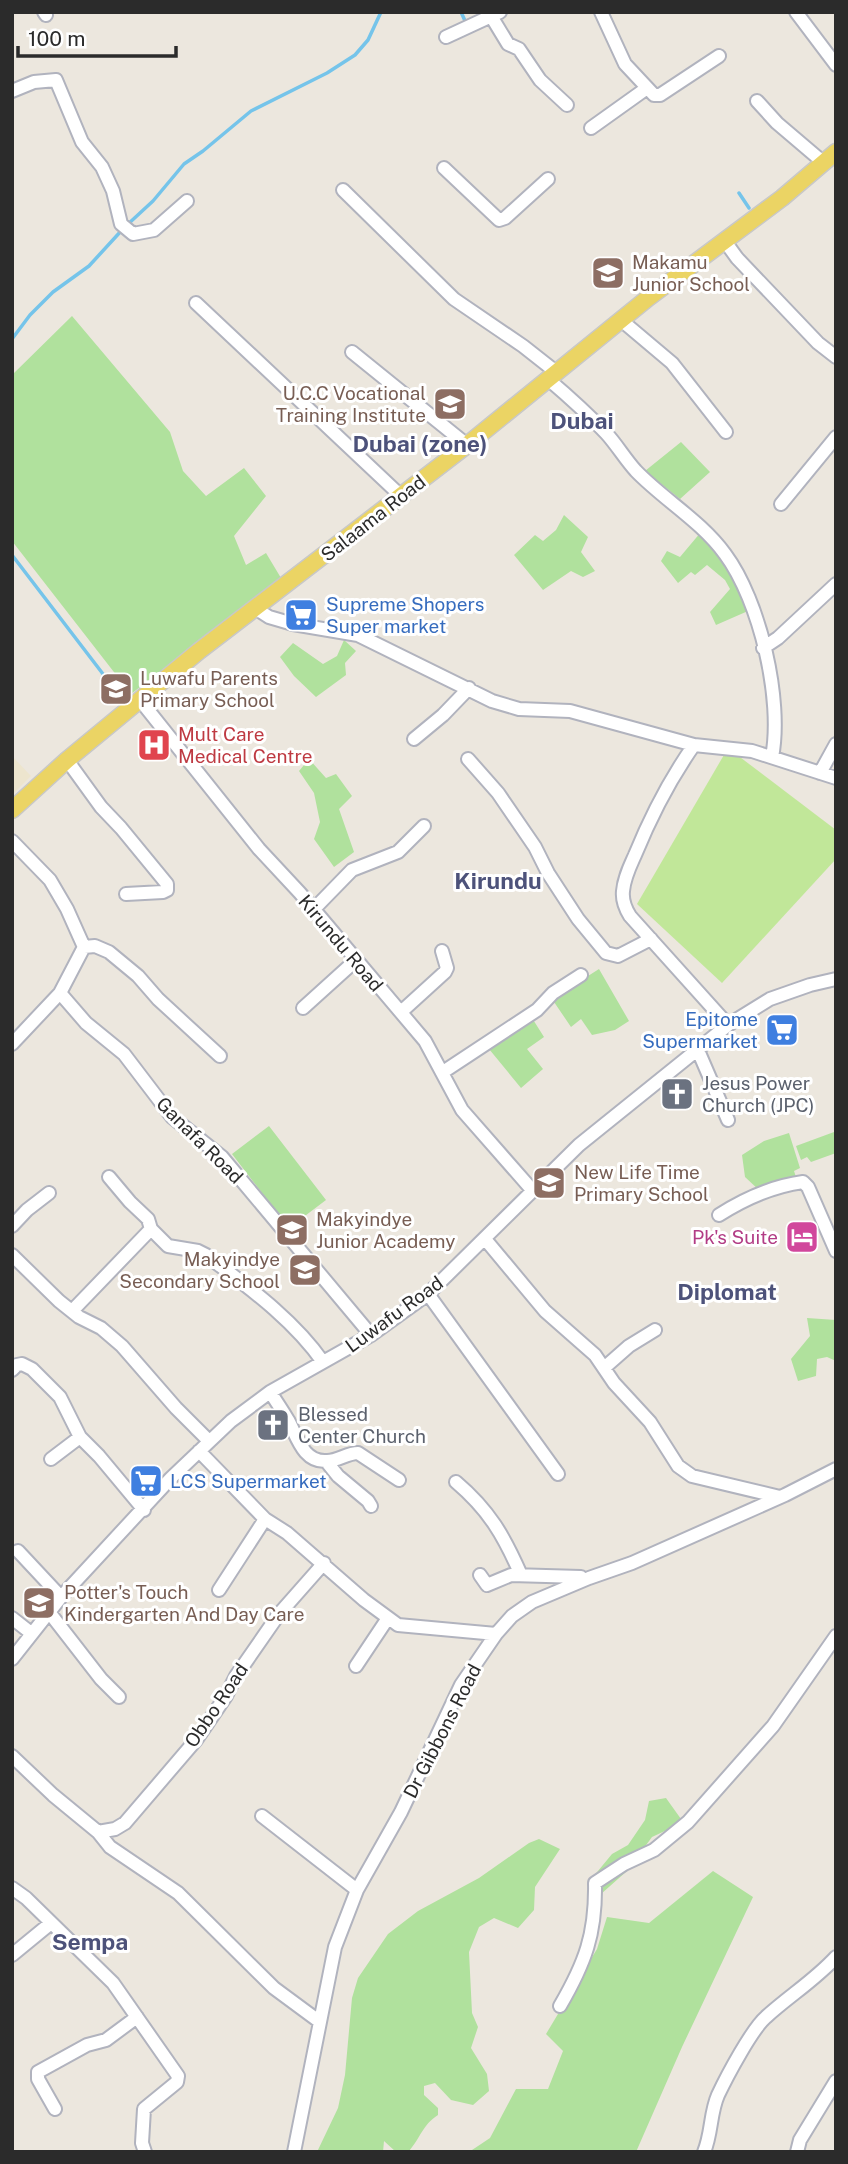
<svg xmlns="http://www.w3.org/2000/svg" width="848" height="2164" font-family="'Public Sans',sans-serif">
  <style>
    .education { fill: #ede5ce }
    .green { fill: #b0e19d }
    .pitch { fill: #c1e799 }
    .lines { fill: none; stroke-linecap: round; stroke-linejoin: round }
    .stream { stroke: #75c4ea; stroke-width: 3.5 }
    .minor-casing { stroke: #b1b3be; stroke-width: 16 }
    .major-casing { stroke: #c8c8c8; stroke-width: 19 }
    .minor { stroke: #fff; stroke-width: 12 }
    .major { stroke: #ebd464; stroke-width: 16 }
    .labels { text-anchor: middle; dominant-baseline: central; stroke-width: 6; stroke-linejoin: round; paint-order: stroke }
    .education-label { font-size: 19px; fill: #785e54; stroke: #fff; text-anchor: start }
    .street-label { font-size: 19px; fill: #2b2b2b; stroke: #fff }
    .shop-label { font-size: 19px; fill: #366cbe; stroke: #fff; text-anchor: start }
    .health-label { font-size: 19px; fill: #be3a42; stroke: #fff; text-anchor: start }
    .worship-label { font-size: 19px; fill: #5b616d; stroke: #fff; text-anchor: start }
    .hotel-label { font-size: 19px; fill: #b23c85; stroke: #fff; text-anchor: end }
    .quarter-label { font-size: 23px; font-weight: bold; fill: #4d527a; stroke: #fff }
  </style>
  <rect width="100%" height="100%" fill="#ece7de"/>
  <path class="education" d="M 12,756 L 31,776 L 12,795 Z"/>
  <path class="green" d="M 72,316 L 170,432 L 183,471 L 206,496 L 244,468 L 266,496 L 234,536 L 246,565 L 266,553 L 281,578 L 131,694 L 12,541 L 12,375 Z
    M 681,442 L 710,472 L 680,499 L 645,471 Z
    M 564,515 L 588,537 L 581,552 L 595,571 L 583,577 L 571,571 L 543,590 L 514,555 L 535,535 L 543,541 L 556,530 Z
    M 701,532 L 723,555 L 748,611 L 716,625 L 710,612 L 730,589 L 725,580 L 707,565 L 695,575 L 691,572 L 678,583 L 661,561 L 667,551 L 680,557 Z
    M 344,640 L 356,651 L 345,663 L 346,675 L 316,697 L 294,676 L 280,657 L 293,643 L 323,664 L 337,656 Z
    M 309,759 L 326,778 L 336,774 L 352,796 L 339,809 L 354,852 L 334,867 L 314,839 L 320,822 L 314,793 L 299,771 Z
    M 599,969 L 629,1021 L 615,1030 L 592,1035 L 581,1019 L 571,1027 L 552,999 Z
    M 532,1018 L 544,1037 L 527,1049 L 543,1069 L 521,1088 L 489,1049 L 512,1032 L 522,1029 L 522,1024 Z
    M 269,1126 L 326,1200 L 289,1228 L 232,1154 Z
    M 834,1132 L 836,1153 L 811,1162 L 807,1157 L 801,1160 L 796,1146 Z
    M 789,1133 L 800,1168 L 794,1171 L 797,1180 L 760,1191 L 745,1177 L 742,1155 L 764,1141 Z
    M 807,1318 L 836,1320 L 836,1361 L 827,1357 L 817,1359 L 816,1376 L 798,1381 L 791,1359 L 810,1336 Z
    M 666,1798 L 681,1819 L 667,1830 L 652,1837 L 627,1871 L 601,1894 L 593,1877 L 612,1854 L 628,1845 L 645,1820 L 649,1801 Z
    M 539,1839 L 560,1849 L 535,1887 L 534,1910 L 518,1928 L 494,1918 L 479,1927 L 469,1952 L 472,2013 L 478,2027 L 471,2048 L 487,2074 L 489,2091 L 473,2105 L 451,2100 L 435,2083 L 424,2086 L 424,2095 L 438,2108 L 438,2115 C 422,2125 421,2138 408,2152 L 396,2152 L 384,2141 L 383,2152 L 317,2152 L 338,2108 L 345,2075 L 352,1998 L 358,1978 L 388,1934 L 418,1911 L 479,1878 L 529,1843 Z
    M 713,1871 L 753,1897 L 682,2047 L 636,2152 L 469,2152 L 490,2138 L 516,2089 L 548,2089 L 563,2051 L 546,2034 L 597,1949 L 607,1917 L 649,1923 Z"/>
  <path class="pitch" d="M 728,748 L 836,830 L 836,859 L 722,983 L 637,904 Z"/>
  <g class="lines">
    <path class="stream" d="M 461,12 L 466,23
      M 739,193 L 749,208
      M 127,225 L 153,201 L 184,164 L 203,151 L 251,111 L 327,73 L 355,55 L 368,40 L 381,12
      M 12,339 L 30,315 L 53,292 L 89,266 L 122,230
      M 12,555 L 116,691 L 131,701"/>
    <defs>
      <path id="minor" d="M 44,12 L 46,15
        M 601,12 L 625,64 L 654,95 L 660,95 L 719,56
        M 796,12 L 836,65
        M 491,16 L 508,44 L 519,49 L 540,80 L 567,105
        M 446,37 L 500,12
        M 12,91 L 34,82 L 56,80 L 82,142 L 102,167 L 113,191 L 121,224 L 133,234 L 154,230 L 187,201
        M 757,101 L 777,123 L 824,163
        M 591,128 L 647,88
        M 444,168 L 499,220 L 505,218 L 548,179
        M 343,190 L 454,299 L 523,346 L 556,372
        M 724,240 L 737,258 L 818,343 L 836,357
        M 196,303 L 401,496
        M 621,320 L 672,363 L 726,432
        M 352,352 L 467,445
        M 548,379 C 568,396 588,414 606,433 C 617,445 625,459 636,471 C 664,500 701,521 725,554 C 760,601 783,700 772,757
        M 781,504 L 836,437
        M 255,608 L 269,617 L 293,624 L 358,635 L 492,701 L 519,709 L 570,711 L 694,745 L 752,751 L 836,778
        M 763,648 L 778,638 L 836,584
        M 140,700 L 259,849 L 300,893 L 425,1041 L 462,1110 L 533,1191
        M 414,739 L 443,715 L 469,688
        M 694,745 C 670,779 651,816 635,855 C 630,866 624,878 623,891 C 622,900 625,908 630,916 L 728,1025
        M 468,759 L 498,793 L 535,847 L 548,873 L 578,919 L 606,953 L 618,956 L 651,939
        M 67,760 L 101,807 L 121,828 L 167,884 L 167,890 L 163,892 L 126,894
        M 820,773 L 836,744
        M 12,841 L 50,880 L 67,909 L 84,947 L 60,993 L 86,1023 L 124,1054 L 172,1117 L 222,1157 L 371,1335
        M 314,909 L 352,870 L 398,852 L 424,826
        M 84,947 L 95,946 L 109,952 L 138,976 L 158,999 L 220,1056
        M 303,1008 L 355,961
        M 401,1012 L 445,972 L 447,968 L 442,951
        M 12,1044 L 60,993
        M 697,1048 L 728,1120
        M 443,1072 L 537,1010 L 553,993 L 581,975
        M 109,1177 L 130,1202 L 148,1219 L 151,1229 L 168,1246 L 198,1251 L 206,1255 C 248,1287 293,1319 323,1362
        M 719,1215 C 744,1199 774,1186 803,1182 L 808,1187 L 836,1251
        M 12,1226 L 27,1210 L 49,1193
        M 485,1239 L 545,1311 L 595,1355 L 614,1383 L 650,1422 L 678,1466 L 692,1476 L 780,1497
        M 12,1255 L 59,1301 L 79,1317 L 101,1328 L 122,1346 L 176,1408 L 209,1441
        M 428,1294 L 558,1474
        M 72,1311 L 151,1229
        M 604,1368 L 629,1346 L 655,1330
        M 12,1370 L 17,1365 L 22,1364 L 32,1369 L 60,1397 L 80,1437 L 99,1456 L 144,1510
        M 270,1392 C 276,1401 282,1410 288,1420 C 297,1436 303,1463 327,1461 C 338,1461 347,1453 358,1453 L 399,1480
        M 199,1451 L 265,1519 L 287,1533 L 364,1600 L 398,1625 L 496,1634
        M 51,1459 L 80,1437
        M 326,1461 L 338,1476 L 368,1501 L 371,1506
        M 456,1482 C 489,1510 504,1536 521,1575
        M 18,1551 L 61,1597
        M 480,1575 L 487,1585 L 511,1575 L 581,1577
        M 219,1590 L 265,1519
        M 49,1612 L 101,1679 L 119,1697
        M 12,1618 L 31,1633
        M 12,1659 L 61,1597 L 171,1478 L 231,1421 L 270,1392 L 371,1335 L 428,1294 L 579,1145 L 728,1025 L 770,999 L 810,985 L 836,979
        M 356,1666 L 388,1618
        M 12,1756 L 53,1795 L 98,1832 L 110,1847 L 178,1893 L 274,1988 L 320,2022
        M 262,1816 L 357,1890
        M 98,1832 L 115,1829 L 125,1823 L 196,1740 L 226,1696 L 236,1676 L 279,1614 L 324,1563
        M 12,1888 L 26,1898 L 113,1983 L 178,2076 L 177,2082 L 144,2109 L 142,2143 L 145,2152
        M 12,1955 L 51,1923
        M 560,2006 C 585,1963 596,1934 595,1883 L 624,1864 L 654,1850 L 688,1822 L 773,1726 L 836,1636
        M 55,2109 L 38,2079 L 38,2072 L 87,2045 L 106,2040 L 137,2017
        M 294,2152 L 335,1947 L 357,1890 L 401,1812 L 461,1685 L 496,1634 L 512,1616 L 532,1602 L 589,1578 L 632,1563 L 785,1495 L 836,1469
        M 704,2152 C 712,2133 710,2113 718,2095 C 727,2076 752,2029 766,2017 C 789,1996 815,1980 836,1957
        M 797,2152 L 800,2140 L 836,2081"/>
      <path id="major" d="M 12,810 L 67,760 L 199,651 L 467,445 L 648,298 L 782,198 L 836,152"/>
    </defs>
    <use href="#minor" class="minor-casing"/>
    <use href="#major" class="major-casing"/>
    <use href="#minor" class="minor"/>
    <use href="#major" class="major"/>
  </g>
  <defs>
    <symbol id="school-square" viewBox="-11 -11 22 22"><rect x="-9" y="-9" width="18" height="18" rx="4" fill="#8d6e63" stroke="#fff"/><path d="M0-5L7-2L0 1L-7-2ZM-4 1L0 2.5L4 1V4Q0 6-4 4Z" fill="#fff"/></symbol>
    <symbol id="university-square" viewBox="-11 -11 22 22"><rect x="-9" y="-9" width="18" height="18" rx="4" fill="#8d6e63" stroke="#fff"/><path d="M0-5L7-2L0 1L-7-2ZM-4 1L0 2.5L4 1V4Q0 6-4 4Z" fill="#fff"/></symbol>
    <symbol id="supermarket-square" viewBox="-11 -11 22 22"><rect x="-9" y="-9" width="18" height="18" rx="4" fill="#3f7fe0" stroke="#fff"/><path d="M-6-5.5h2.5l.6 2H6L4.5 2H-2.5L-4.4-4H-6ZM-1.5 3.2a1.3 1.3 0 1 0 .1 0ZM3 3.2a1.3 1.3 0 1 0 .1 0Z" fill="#fff"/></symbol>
    <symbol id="hospital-square" viewBox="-11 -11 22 22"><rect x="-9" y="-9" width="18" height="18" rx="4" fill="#e0444e" stroke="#fff"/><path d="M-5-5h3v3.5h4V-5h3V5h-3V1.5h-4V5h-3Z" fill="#fff"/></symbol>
    <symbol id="church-square" viewBox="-11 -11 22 22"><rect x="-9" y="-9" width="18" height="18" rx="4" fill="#6b7280" stroke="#fff"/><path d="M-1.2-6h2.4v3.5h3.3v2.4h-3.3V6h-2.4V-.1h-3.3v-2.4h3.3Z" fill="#fff"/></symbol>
    <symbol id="hotel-square" viewBox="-11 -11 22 22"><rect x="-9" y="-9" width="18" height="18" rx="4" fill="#d1479c" stroke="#fff"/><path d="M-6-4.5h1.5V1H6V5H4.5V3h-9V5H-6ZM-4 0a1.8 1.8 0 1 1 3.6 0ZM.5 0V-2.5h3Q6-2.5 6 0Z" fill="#fff"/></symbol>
  </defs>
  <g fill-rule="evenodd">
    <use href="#school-square" x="589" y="254" width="38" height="38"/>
    <use href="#university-square" x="431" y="385" width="38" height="38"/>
    <use href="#supermarket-square" x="282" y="596" width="38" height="38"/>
    <use href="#school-square" x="97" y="670" width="38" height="38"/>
    <use href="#hospital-square" x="135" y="726" width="38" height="38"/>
    <use href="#supermarket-square" x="763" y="1011" width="38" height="38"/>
    <use href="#church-square" x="658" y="1075" width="38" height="38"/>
    <use href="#school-square" x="530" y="1164" width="38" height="38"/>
    <use href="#school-square" x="273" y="1211" width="38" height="38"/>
    <use href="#hotel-square" x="783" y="1218" width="38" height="38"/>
    <use href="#school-square" x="286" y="1251" width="38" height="38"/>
    <use href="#church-square" x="254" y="1406" width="38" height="38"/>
    <use href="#supermarket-square" x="127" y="1462" width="38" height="38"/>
    <use href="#school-square" x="20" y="1584" width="38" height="38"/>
  </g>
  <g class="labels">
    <g class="education-label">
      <text x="632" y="262">Makamu<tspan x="632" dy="22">Junior School</tspan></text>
      <text x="426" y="393" text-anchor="end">U.C.C Vocational<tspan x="426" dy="22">Training Institute</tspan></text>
      <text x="140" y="678">Luwafu Parents<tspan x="140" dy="22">Primary School</tspan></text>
      <text x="574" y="1172">New Life Time<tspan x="574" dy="22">Primary School</tspan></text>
      <text x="316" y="1219">Makyindye<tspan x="316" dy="22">Junior Academy</tspan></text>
      <text x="280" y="1259" text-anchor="end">Makyindye<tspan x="280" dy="22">Secondary School</tspan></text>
      <text x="64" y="1592">Potter's Touch<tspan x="64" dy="22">Kindergarten And Day Care</tspan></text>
    </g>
    <g class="street-label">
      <text transform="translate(373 518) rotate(-38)">Salaama Road</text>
      <text transform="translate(341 943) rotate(50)">Kirundu Road</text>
      <text transform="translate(200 1140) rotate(45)">Ganafa Road</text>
      <text transform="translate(394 1314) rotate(-36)">Luwafu Road</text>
      <text transform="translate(216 1705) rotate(-56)">Obbo Road</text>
      <text transform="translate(442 1731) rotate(-63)">Dr Gibbons Road</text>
    </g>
    <g class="shop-label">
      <text x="326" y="604">Supreme Shopers<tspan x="326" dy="22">Super market</tspan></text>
      <text x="758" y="1019" text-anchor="end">Epitome<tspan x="758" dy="22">Supermarket</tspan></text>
      <text x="170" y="1481">LCS Supermarket</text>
    </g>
    <g class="health-label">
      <text x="178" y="734">Mult Care<tspan x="178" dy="22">Medical Centre</tspan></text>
    </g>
    <g class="worship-label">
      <text x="702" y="1083">Jesus Power<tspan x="702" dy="22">Church (JPC)</tspan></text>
      <text x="298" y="1414">Blessed<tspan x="298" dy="22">Center Church</tspan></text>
    </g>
    <g class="hotel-label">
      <text x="778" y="1237">Pk's Suite</text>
    </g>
    <g class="quarter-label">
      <text x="582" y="420">Dubai</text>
      <text x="420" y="443">Dubai (zone)</text>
      <text x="498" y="880">Kirundu</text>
      <text x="727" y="1291">Diplomat</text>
      <text x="90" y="1941">Sempa</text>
    </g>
  </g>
  <rect width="848" height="2164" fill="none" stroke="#2b2b2b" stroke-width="28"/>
  <path d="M18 46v10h158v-10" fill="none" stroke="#2b2b2b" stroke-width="3.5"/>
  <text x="28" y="46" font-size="21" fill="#2b2b2b" stroke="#ffffff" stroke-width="5" paint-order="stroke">100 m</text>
</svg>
